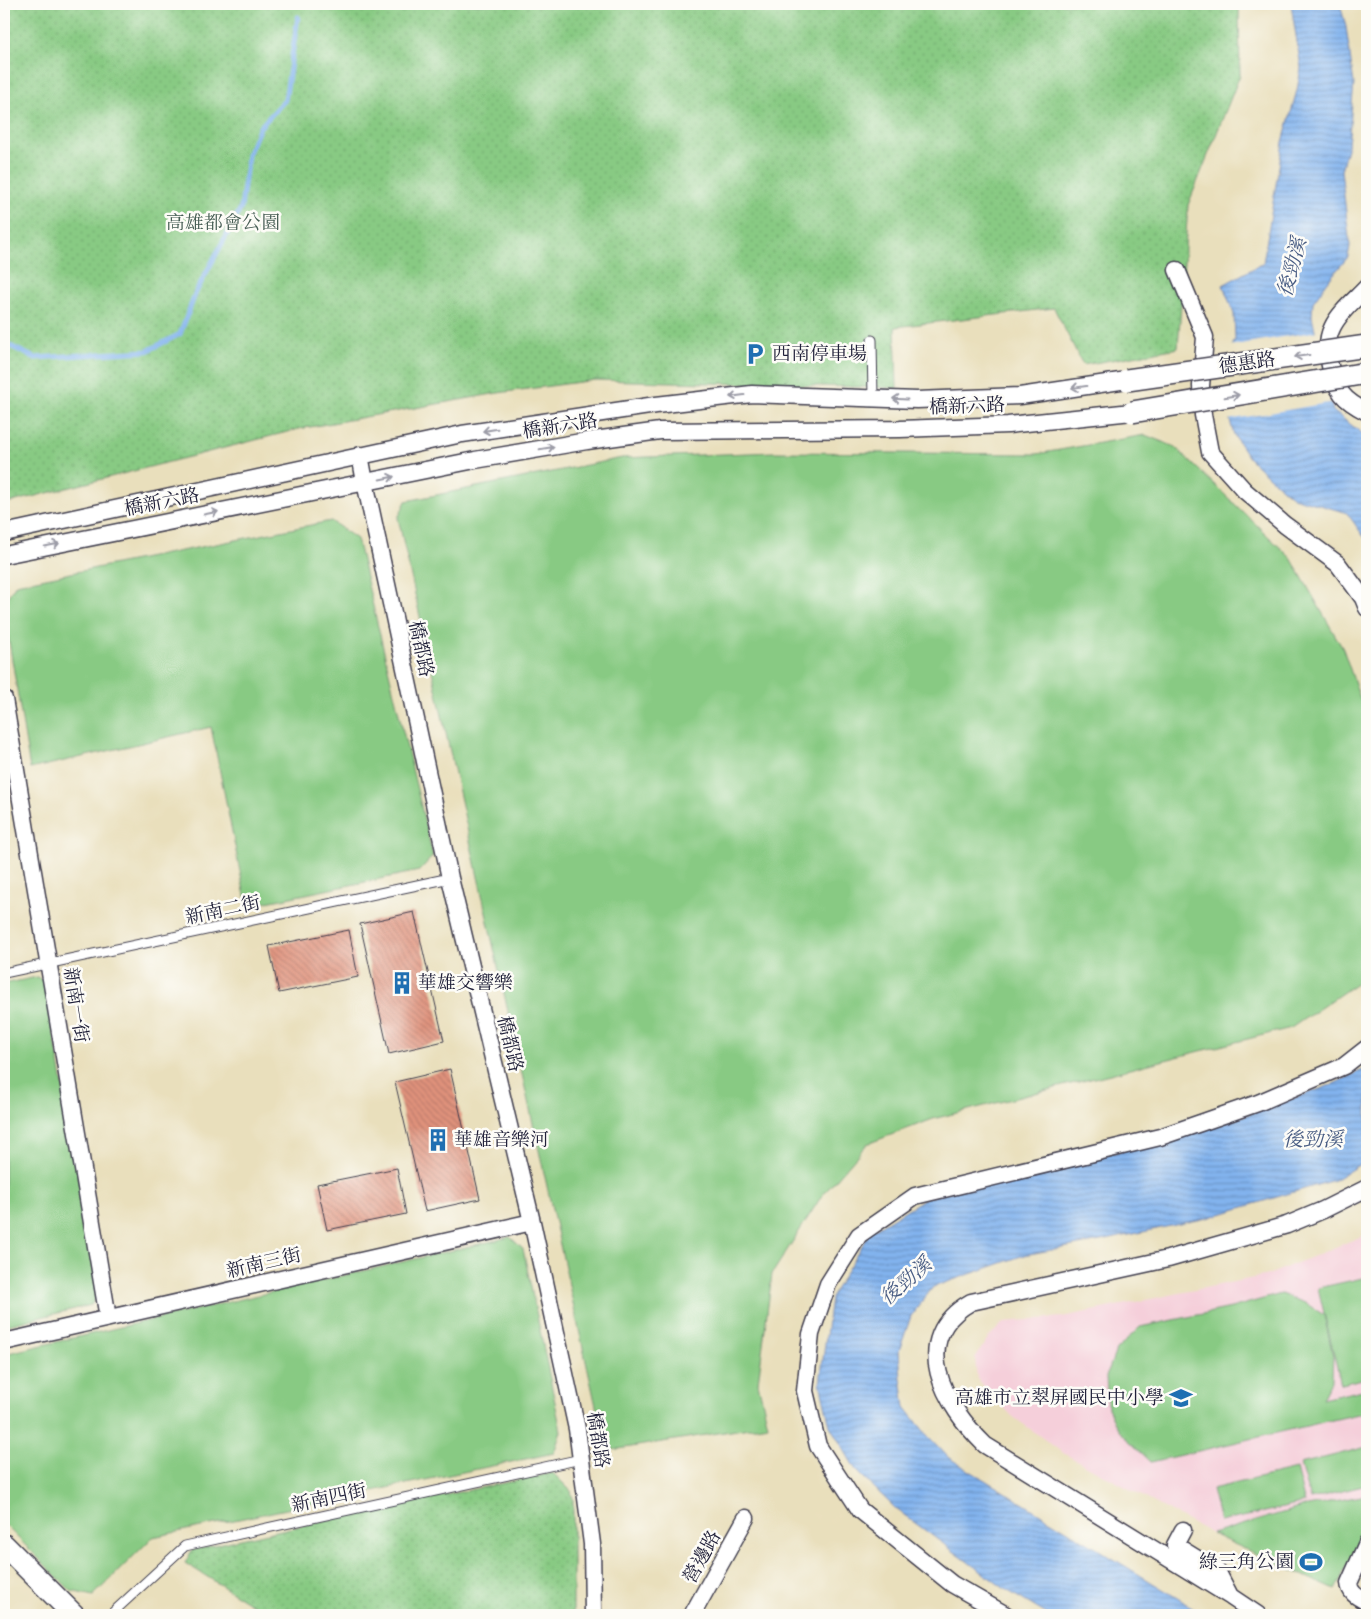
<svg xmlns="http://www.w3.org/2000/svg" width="1371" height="1619" font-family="Alegreya,'Noto Serif TC',serif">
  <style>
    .built { fill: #f5cfda }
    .grass { fill: #88ca83; stroke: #55765f }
    .park { fill: url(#park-dots); stroke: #55765f }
    .water { fill: url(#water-rules); stroke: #526a94 }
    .pier { fill: #e9dfbc }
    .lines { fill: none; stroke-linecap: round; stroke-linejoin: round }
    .stream { stroke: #82b3ee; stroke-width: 5 }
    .building { fill: url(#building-back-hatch) }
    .service-casing { stroke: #403e4e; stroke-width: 11 }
    .minor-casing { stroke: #403e4e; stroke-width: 19 }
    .tertiary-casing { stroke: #403e4e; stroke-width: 24 }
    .service { stroke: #fff; stroke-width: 9 }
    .minor { stroke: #fff; stroke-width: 16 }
    .tertiary { stroke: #fff; stroke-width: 21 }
    .tertiary-bridge-casing { stroke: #403e4e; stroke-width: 24; stroke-linecap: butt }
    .tertiary-bridge { stroke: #fff; stroke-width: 21 }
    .oneway { stroke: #9c9ca7 }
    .labels { text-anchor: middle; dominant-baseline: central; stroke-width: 5; stroke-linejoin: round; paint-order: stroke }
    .park-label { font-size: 19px; fill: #465d54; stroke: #fdfcf7 }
    .poi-label { font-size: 19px; fill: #22223b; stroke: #fdfcf7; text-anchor: start }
    .street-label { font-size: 19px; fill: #22223b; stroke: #fdfcf7 }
    .water-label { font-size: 20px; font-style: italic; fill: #485c83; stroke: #fdfcf7 }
  </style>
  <defs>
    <pattern id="park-dots" width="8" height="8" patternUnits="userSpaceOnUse" patternTransform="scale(1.25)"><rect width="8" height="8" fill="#88ca83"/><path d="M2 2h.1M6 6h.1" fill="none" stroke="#75ad72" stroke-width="1.8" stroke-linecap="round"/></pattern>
    <pattern id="water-rules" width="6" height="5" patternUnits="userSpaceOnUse" patternTransform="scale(1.25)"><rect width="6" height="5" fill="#82b3ee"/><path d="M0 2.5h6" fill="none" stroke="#6a91c2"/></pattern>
    <pattern id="building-back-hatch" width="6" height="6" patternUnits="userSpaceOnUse" patternTransform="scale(1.25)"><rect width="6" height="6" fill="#e0927c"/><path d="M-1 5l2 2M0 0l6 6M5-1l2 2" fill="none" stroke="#b57767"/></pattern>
  </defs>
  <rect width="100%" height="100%" fill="#fdfcf7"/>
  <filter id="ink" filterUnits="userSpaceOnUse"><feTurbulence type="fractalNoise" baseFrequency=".02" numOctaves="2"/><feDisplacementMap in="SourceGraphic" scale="10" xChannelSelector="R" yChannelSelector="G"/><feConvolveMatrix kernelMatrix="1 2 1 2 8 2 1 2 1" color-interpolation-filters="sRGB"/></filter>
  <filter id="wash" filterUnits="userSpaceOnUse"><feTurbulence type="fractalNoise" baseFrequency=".0096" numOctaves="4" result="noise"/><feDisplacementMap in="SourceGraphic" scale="20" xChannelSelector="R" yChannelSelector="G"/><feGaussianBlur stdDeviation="1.12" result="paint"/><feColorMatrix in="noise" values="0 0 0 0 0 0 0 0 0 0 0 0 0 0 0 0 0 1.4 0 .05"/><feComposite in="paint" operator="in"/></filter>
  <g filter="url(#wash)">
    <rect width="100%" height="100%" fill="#e9dfbc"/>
    <path class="built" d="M 1367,1234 L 1367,1495 L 1302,1507 L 1212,1534 L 1063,1453 L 1012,1416 L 977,1379 L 975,1358 L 988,1338 L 1004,1322 L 1062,1317 L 1268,1275 Z"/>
    <path class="grass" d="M 1145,435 L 1175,447 L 1291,558 L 1343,649 L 1367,718 L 1367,976 L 1291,1028 L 933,1119 L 867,1144 L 821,1197 L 772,1274 L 758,1383 L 768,1425 L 606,1451 L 398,518 L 406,501 L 622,458 L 774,452 L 1037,454 Z
      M 331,521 L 357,539 L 433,856 L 419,871 L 247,906 L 211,727 L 30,769 L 4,611 L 4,602 L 16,584 Z
      M 37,977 L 45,982 L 99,1292 L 91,1305 L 4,1326 L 4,984 Z
      M 510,1237 L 523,1249 L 561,1431 L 554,1453 L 153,1537 L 93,1596 L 71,1591 L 4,1524 L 4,1354 Z
      M 1367,1277 L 1367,1378 L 1341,1384 L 1318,1288 Z
      M 1281,1294 L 1305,1303 L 1324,1315 L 1333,1356 L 1332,1379 L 1322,1399 L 1367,1389 L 1367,1412 L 1151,1462 L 1119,1431 L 1108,1408 L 1106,1377 L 1116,1350 L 1140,1327 L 1231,1308 Z
      M 1367,1447 L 1367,1485 L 1310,1499 L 1300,1464 Z
      M 1296,1469 L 1305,1503 L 1220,1522 L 1212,1489 Z
      M 1367,1495 L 1367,1528 L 1335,1590 L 1212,1534 L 1302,1507 Z"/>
    <path class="park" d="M 4,4 L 1239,4 L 1240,75 L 1188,205 L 1178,348 L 1083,365 L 1054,308 L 895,327 L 897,388 L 595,380 L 498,393 L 299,429 L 4,504 Z
      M 553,1473 L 571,1491 L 573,1499 L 573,1615 L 269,1615 L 185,1563 L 192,1550 L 362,1512 Z"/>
    <path class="water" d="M 1291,4 L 1340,4 L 1346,27 L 1354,84 L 1348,145 L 1341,170 L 1350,246 L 1348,257 L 1332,276 L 1313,302 L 1312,316 L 1333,411 L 1367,437 L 1367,541 L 1347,513 L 1293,497 L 1270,478 L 1249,458 L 1234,435 L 1224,398 L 1225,364 L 1235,339 L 1234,314 L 1223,285 L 1263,263 L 1283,142 L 1297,90 L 1301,68 Z
      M 1367,1068 L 1367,1160 L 1334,1180 L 1207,1218 L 1106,1240 L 1024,1255 L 933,1287 L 911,1316 L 899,1351 L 901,1378 L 905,1407 L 927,1435 L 949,1458 L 1205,1615 L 1048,1615 L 1005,1589 L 896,1509 L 856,1470 L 830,1426 L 820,1383 L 831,1297 L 870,1232 L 926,1198 L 1199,1132 L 1331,1085 Z"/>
    <path class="pier" d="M 1318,331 L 1334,402 L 1228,420 L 1222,398 L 1222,364 L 1229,346 Z"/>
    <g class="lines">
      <path class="stream" d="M 4,343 L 35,358 L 147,351 L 180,334 L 196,292 L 241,208 L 248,155 L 260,127 L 285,100 L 298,17"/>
    </g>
    <g id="blocks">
      <path class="building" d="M 414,912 L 444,1041 L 389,1054 L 360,924 Z
        M 349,930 L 358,977 L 279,993 L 269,946 Z
        M 450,1069 L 480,1199 L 425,1211 L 395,1082 Z
        M 397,1168 L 406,1214 L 327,1230 L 317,1184 Z"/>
    </g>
  </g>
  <g filter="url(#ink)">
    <use href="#blocks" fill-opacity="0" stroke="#403e4e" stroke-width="1"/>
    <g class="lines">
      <defs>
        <path id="service" d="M 872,340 L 873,398
          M 4,973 L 450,878
          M 110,1615 L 185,1546 L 581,1459"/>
        <path id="minor" d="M 1177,270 L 1205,337 L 1201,386 L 1203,415 L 1210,452 L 1245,491 L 1285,525 L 1338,564 L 1363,598 L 1367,608
          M 1367,287 C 1356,299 1339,312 1332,328 C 1323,346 1330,378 1342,394 C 1348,402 1359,408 1367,412
          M 360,455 L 365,482 L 450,878 L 532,1222 L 577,1429 L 592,1544 L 593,1615
          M 4,533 L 462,434 L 656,405 L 752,394 L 917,400 L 1020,396 L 1127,380
          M 4,555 L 475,460 L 587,441 L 660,431 L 900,429 L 1008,425 L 1132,412
          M 4,699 L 108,1318
          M 4,1342 L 532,1222
          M 1183,1530 L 1175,1545 L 1217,1571 L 1230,1596
          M 1367,1543 L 1349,1583 C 1350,1594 1358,1597 1367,1602
          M 692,1615 L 746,1518
          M 1006,1615 L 952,1584 L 860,1510 L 818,1446 L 805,1391 L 811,1334 L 828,1284 L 859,1235 L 915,1196 L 1160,1137 L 1258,1103 L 1344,1066 L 1367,1048
          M 1258,1615 L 1231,1597 L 985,1445 C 945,1406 906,1339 971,1302 L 1168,1259 L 1287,1225 L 1323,1210 L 1367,1188"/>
        <path id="tertiary" d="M 4,1545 L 74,1615"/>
      </defs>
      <use href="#service" class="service-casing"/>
      <use href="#minor" class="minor-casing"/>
      <use href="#tertiary" class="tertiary-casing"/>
      <use href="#service" class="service"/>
      <use href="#minor" class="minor"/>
      <use href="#tertiary" class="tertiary"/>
      <defs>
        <path id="tertiary-bridge" d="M 1127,380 L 1367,346
          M 1132,412 L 1367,373"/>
      </defs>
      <use href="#tertiary-bridge" class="tertiary-bridge-casing"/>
      <use href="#tertiary-bridge" class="tertiary-bridge"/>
    </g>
    <defs><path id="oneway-shaft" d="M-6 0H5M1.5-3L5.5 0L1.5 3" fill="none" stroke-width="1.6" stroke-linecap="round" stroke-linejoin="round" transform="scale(1.25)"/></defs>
    <g class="oneway">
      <use href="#oneway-shaft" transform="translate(1302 356) rotate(172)"/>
      <use href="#oneway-shaft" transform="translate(1079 387) rotate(172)"/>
      <use href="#oneway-shaft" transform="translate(737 396) rotate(173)"/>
      <use href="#oneway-shaft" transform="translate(1232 396) rotate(-10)"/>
      <use href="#oneway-shaft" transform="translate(900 399) rotate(-177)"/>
      <use href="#oneway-shaft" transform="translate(490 430) rotate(171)"/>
      <use href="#oneway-shaft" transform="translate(547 448) rotate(-10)"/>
      <use href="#oneway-shaft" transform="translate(387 478) rotate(-11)"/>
      <use href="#oneway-shaft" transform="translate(211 513) rotate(-11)"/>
      <use href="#oneway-shaft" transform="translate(52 545) rotate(-11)"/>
    </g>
  </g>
  <defs>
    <symbol id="parking-bare" viewBox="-9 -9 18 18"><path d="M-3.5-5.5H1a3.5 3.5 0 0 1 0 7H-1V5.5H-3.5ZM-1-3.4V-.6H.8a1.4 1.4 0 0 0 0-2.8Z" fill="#1f6fb2" stroke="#fdfcf7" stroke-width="2.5" paint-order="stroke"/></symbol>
    <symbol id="building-bare" viewBox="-9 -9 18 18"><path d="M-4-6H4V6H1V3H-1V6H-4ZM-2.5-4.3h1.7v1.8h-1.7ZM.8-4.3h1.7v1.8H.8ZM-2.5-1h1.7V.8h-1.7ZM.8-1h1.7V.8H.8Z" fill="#1f6fb2" stroke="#fdfcf7" stroke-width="2.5" paint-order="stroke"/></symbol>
    <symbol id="school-bare" viewBox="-9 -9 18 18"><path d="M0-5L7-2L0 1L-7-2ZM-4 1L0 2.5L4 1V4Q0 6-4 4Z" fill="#1f6fb2" stroke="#fdfcf7" stroke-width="2.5" paint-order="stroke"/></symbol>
    <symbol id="stadium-bare" viewBox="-9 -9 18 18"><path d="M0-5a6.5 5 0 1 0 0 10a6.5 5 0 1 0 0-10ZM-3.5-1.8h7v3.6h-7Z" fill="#1f6fb2" stroke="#fdfcf7" stroke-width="2.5" paint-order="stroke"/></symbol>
  </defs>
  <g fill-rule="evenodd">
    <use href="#parking-bare" x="739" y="338" width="32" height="32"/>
    <use href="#building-bare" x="386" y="967" width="32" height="32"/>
    <use href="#building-bare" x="422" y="1124" width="32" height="32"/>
    <use href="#school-bare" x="1165" y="1382" width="32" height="32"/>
    <use href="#stadium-bare" x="1295" y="1546" width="32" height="32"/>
  </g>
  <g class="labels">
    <g class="park-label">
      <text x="223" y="223">高雄都會公園</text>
    </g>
    <g class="poi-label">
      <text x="772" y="354">西南停車場</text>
      <text x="418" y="983">華雄交響樂</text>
      <text x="454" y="1140">華雄音樂河</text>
      <text x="1164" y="1398" text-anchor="end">高雄市立翠屏國民中小學</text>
      <text x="1294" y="1562" text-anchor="end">綠三角公園</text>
    </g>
    <g class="street-label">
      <text transform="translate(1247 363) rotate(-8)">德惠路</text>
      <text transform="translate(967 406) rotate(-2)">橋新六路</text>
      <text transform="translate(560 426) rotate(-9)">橋新六路</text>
      <text transform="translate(162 502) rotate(-11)">橋新六路</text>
      <text transform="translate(421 649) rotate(78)">橋都路</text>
      <text transform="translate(223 910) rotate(-12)">新南二街</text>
      <text transform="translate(76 1005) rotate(81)">新南一街</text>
      <text transform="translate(510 1044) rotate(77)">橋都路</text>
      <text transform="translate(264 1263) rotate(-13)">新南三街</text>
      <text transform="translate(598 1440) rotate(81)">橋都路</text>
      <text transform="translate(329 1498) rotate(-12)">新南四街</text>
      <text transform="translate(702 1557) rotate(-61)">營邊路</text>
    </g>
    <g class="water-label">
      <text transform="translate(1292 267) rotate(-75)">後勁溪</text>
      <text x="1313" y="1139">後勁溪</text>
      <text transform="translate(906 1281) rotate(-41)">後勁溪</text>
    </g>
  </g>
  <rect width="1371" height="1619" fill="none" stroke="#fdfcf7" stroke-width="20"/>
</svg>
